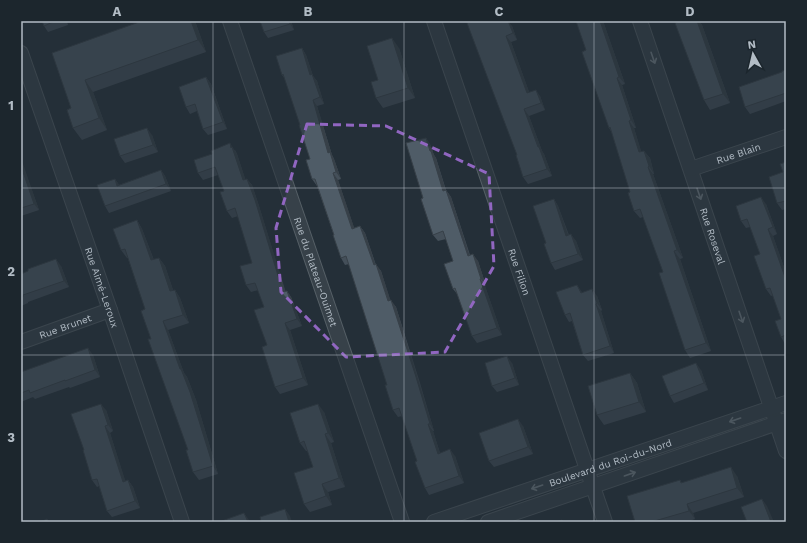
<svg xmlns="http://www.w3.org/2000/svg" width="807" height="543" font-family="'Work Sans',sans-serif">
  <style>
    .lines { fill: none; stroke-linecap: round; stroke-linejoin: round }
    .minor-casing { stroke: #555f66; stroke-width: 16 }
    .minor { stroke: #374149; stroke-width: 14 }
    .wall { fill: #444f59 }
    .shaded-wall { fill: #374048 }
    .building { fill: #4f5c67; stroke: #374048 }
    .oneway { stroke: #7b858d }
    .marked { fill: none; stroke: #9166c1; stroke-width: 3; stroke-dasharray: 8 5; stroke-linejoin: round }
    .grid { fill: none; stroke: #b2bcc5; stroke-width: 1; stroke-opacity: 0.55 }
    .labels { text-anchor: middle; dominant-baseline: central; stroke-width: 3; stroke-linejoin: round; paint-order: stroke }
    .street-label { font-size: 10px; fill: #b2bcc5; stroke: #1c262d }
    .neatline { fill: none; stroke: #b2bcc5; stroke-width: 1.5 }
    .grid-label { font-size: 13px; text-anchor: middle; font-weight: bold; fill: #b2bcc5 }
  </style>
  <rect width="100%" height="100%" fill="#242f38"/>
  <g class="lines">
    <defs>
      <g id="minor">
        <path id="s1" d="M 230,21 L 402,522"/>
        <path id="s2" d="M 434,21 L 605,522"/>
        <path id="s3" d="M 640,21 L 786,451"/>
        <path id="s4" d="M 21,53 L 110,310 L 182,522"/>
        <path id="s5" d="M 691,169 L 786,137"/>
        <path id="s6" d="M 21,342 L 110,310"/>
        <path id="s7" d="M 434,522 L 786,403"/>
        <path d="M 488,522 L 786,420"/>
      </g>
    </defs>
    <use href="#minor" class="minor-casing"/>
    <use href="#minor" class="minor"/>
  </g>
  <path class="wall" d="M 42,21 L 67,21 L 68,25 L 48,32 L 44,26 Z
    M 195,21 L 206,52 L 93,92 L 107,130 L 82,140 L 73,128 L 71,108 L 52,53 Z
    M 291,21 L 294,30 L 268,38 L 264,32 Z
    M 576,21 L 603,21 L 625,84 L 622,85 L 636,128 L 634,128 L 641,152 L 644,151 L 650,158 L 654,174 L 653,174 L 683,258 L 680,259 L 711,351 L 690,358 L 685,350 L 663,272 L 643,217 L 640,218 L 634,211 L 630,192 L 612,133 L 609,128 L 586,50 Z
    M 680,21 L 699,21 L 702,25 L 730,103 L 710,110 L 704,100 Z
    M 502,22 L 512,26 L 517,40 L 511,42 L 529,92 L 540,96 L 545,110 L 529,116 L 542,151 L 544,154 L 552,176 L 528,184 L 523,177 Z
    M 302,48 L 306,55 L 313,76 L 317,81 L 324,104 L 317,106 L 332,155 L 334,159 L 341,179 L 338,180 L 354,228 L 360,226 L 365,233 L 376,265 L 381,271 L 390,300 L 396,307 L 420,383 L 434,431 L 433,431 L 440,453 L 455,456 L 464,483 L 429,495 L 425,488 L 417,461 L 402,416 L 398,417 L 393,410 L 387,385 L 349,264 L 345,265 L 341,258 L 334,235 L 317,186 L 312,179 L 310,159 L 300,125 L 285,79 L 282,75 Z
    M 399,48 L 415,98 L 383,108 L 376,98 L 378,80 Z
    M 786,70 L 786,101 L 750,114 L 745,107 L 782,72 Z
    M 206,77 L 211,84 L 227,129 L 208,135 L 203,129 L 197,111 L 190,114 L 186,107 Z
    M 152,135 L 158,152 L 125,163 L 120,156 Z
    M 426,138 L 430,144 L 434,155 L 436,158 L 446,190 L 451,197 L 470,255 L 478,261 L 486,286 L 485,286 L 502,335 L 477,343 L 472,336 L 458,295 L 453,289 L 453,261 L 446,239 L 438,241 L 433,235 L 423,198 Z
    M 235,150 L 237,154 L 245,179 L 247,179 L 252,185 L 259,206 L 285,291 L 287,291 L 291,297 L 302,326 L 290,330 L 308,385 L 280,394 L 275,387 L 267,345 L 264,307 L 258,290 L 251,292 L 246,285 L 252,263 L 238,216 L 232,218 L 227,211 L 224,191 L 218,175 L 203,180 L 198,173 L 212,154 Z
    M 21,160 L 39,210 L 21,216 Z
    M 786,162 L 786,209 L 782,210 L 777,203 L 783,172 Z
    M 161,170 L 165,176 L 171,191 L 109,213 L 105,206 L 115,179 L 119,185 Z
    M 554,199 L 558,206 L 569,235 L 576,241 L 583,260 L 555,270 L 551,263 L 546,243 Z
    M 766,204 L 777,234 L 773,236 L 786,273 L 786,344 L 785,344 L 781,337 L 781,319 L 773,295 L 771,296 L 766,289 L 760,254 L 750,227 L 746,228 L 741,221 Z
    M 137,220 L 142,229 L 154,260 L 159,258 L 165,266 L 173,290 L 175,290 L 180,298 L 189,323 L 168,330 L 184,373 L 187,377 L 196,400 L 218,474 L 199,480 L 193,472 L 188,450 L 151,339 L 145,309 L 128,258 L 127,258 L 121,250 Z
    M 61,266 L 69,287 L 28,302 L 28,303 L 21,306 L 21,274 Z
    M 582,292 L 583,293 L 597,296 L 602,310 L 601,311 L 614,353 L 588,361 L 583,355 L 572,321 L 569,322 L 565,315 Z
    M 93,355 L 100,377 L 70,388 L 69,387 L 35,399 L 33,397 L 21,402 L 21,372 Z
    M 512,363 L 519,385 L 497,392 L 492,386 Z
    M 701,370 L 708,390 L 674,403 L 670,396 Z
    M 630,373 L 637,383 L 646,412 L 604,425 L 597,415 Z
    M 106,410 L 113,431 L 110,433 L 125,481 L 128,480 L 133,487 L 140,508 L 112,517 L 107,511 L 99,486 L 97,487 L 92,480 L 84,450 Z
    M 324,412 L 334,442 L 331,443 L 345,487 L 328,492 L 332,505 L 310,512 L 304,504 L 313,467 L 308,451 L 306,451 L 300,443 Z
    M 523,426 L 533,454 L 494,467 L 489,461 Z
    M 737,476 L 744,497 L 693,513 L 695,519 L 687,522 L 635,522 L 680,480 L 682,483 Z"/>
  <path class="shaded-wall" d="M 191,21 L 195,21 L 206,52 L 198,40 Z
    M 289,21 L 291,21 L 294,30 L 290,24 Z
    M 508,21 L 512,26 L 517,40 L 513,33 Z
    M 600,21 L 603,21 L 625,84 L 619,77 Z
    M 697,21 L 699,21 L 702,25 L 730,103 L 723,94 Z
    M 506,36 L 511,42 L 532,100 L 527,93 Z
    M 392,38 L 399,48 L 415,98 L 408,88 Z
    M 302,48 L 306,55 L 313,76 L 317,81 L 324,104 L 320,97 L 310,75 Z
    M 206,77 L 211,84 L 227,129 L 223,122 Z
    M 617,78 L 622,85 L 636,128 L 631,120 Z
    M 85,80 L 93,92 L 107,130 L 99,118 Z
    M 536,90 L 540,96 L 545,110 L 541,103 Z
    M 313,100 L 317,106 L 332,155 L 334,159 L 341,179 L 336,172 L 328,153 Z
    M 524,109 L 529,116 L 542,151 L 544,154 L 552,176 L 547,169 Z
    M 629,121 L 634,128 L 644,160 L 639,152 Z
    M 147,128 L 152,135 L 158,152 L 153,145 Z
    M 426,138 L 430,144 L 434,155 L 436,158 L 448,198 L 443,191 Z
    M 230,143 L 237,154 L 248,187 L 243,180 Z
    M 644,151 L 650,158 L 654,174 L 649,166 Z
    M 21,160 L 22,161 L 39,210 L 34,204 L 21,166 Z
    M 648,167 L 653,174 L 683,258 L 677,250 Z
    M 161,170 L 165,176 L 171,191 L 166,184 Z
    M 333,173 L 338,180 L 357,236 L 352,229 Z
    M 115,179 L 120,186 L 117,186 Z
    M 247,179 L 252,185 L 259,206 L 288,299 L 283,292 Z
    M 446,190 L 451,197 L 472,263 L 468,256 Z
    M 761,197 L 766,204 L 777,234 L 773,227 Z
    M 554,199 L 558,206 L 571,243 L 566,236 Z
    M 137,220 L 142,229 L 157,269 L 151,260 Z
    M 360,226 L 365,233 L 378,272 L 374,265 Z
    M 768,229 L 773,236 L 786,273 L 786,280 Z
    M 571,234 L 576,241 L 583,260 L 578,254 Z
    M 674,251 L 680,259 L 711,351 L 706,343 Z
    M 473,254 L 478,261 L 486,286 L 481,279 Z
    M 159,258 L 165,266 L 176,299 L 170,291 Z
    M 56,259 L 61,266 L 69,287 L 64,281 Z
    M 376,264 L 381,271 L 393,308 L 388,301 Z
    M 480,279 L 485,286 L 502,335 L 497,328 Z
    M 577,285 L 582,292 L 585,300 L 581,293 Z
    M 592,289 L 597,296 L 602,310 L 597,303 Z
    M 175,290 L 180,298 L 189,323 L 183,315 Z
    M 287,291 L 291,297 L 302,326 L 297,319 Z
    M 391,300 L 396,307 L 434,431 L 430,424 Z
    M 596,304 L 601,311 L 614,353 L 610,346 Z
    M 163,321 L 168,330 L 184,373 L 187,377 L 196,400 L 218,474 L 213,466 L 180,369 Z
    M 285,323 L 290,330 L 308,385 L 303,378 Z
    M 88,348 L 93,355 L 100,377 L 95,370 Z
    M 507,356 L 512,363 L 519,385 L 515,378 Z
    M 696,363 L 701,370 L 708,390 L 704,383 Z
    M 630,373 L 637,383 L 646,412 L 639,402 Z
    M 101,404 L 106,410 L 113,431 L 108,425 Z
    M 318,404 L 324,412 L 334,442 L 328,433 Z
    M 518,419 L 523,426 L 533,454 L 528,447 Z
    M 428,424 L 433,431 L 442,460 L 438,454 Z
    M 105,426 L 110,433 L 128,489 L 123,482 Z
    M 325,434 L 331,443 L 345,487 L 339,478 Z
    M 450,449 L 455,456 L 464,483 L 459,476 Z
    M 731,467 L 737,476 L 744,497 L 737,488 Z
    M 128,480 L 133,487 L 140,508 L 135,501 Z
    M 322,484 L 328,492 L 332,505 L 326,496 Z
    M 762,499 L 767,506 L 774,522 L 771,522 Z
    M 687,504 L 693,513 L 695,519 L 689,511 Z
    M 285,509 L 290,516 L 292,522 L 289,522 Z
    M 244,513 L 249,520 L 250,522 L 248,522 Z"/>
  <path class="building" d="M 42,21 L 55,21 L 44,26 Z
    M 142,21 L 191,21 L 198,40 L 85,80 L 99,118 L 73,128 L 67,110 L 71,108 L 52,53 Z
    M 260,21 L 289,21 L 290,24 L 264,32 Z
    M 473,21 L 500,21 L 501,22 L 504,21 L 508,21 L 513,33 L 506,36 L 527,93 L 536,90 L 541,103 L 524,109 L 538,147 L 539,147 L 547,169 L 523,177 L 516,155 L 517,155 L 490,84 L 467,23 Z
    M 576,21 L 600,21 L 619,77 L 617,78 L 631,120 L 629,121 L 639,152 L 644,151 L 649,166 L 648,167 L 677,250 L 674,251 L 706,343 L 685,350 L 659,273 L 663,272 L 640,209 L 634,211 L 628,193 L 630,192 L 610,127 L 609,128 L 582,52 L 586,50 Z
    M 680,21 L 697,21 L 723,94 L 704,100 L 675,23 Z
    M 392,38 L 408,88 L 376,98 L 371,82 L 378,80 L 367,46 Z
    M 302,48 L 310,75 L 312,74 L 320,97 L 313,100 L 328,153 L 330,152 L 336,172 L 333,173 L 352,229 L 360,226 L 374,265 L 376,264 L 388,301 L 391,300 L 416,377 L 430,424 L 428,424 L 438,454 L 450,449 L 459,476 L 425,488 L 415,462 L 417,461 L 399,408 L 393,410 L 385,385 L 387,385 L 346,256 L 341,258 L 333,235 L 334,235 L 315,179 L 312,179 L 306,160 L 310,159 L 299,125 L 300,125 L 283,74 L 282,75 L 276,56 Z
    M 786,70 L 786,93 L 745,107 L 739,87 L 782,72 L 782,71 Z
    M 206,77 L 223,122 L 203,129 L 195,104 L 186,107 L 179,87 Z
    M 147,128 L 153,145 L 120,156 L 114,139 Z
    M 426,138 L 430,151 L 431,151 L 443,191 L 446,190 L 468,256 L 473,254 L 481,279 L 480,279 L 497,328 L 472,336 L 455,288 L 453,289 L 444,264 L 453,261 L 443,231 L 433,235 L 421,199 L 423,198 L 406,143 Z
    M 230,143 L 231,148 L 232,147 L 243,180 L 247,179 L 255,200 L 283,292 L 287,291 L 297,319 L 285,323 L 303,378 L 275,387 L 262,347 L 267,345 L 254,310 L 264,307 L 255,283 L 246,285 L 240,266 L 252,263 L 235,208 L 227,211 L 220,192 L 224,191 L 215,167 L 198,173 L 194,160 L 212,154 L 211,151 Z
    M 786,162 L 786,201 L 777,203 L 769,177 L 783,172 L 780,164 Z
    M 21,166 L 34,204 L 21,208 Z
    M 161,170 L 166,184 L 105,206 L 97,185 L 115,179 L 117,186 Z
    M 761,197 L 773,227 L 768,229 L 786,280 L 786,335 L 781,337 L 775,321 L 781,319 L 770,288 L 766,289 L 754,256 L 760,254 L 747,219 L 741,221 L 736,206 Z
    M 554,199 L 566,236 L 571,234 L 578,254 L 551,263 L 544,244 L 546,243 L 533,206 Z
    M 137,220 L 151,260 L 159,258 L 170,291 L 175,290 L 183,315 L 163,321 L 180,369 L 181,369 L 190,392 L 213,466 L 193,472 L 186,450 L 188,450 L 148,339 L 151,339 L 141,311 L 145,309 L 125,249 L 121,250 L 113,229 Z
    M 56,259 L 64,281 L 23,295 L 23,297 L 21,297 L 21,274 L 28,271 L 28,269 Z
    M 577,285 L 581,293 L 592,289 L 597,303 L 596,304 L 610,346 L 583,355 L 570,313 L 565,315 L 556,292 Z
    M 88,348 L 95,370 L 65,381 L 65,380 L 30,393 L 29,390 L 21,393 L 21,372 Z
    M 507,356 L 515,378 L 492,386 L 485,363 Z
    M 696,363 L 704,383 L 670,396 L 662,376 Z
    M 630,373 L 639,402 L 597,415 L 588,386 Z
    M 101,404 L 108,425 L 105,426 L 123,482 L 128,480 L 135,501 L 107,511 L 97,479 L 92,480 L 83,450 L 84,450 L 71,414 Z
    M 318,404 L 328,433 L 325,434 L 339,478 L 322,484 L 326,496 L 304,504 L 294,473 L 313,467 L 304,441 L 300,443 L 290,413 Z
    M 518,419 L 528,447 L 489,461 L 479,433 Z
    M 731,467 L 737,488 L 687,504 L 689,511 L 651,522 L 635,522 L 627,496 L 680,480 L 681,483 Z
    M 762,499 L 771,522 L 747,522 L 741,507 Z
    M 285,509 L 289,522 L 261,522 L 260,517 Z
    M 244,513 L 248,522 L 219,522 Z
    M 47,519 L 49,522 L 40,522 Z
    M 562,520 L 563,522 L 556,522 Z"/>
  <defs><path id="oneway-shaft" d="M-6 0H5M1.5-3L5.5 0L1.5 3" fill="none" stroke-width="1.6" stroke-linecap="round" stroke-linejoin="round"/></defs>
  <g class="oneway">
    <use href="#oneway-shaft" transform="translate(653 58) rotate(71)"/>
    <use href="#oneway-shaft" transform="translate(699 194) rotate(71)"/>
    <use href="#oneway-shaft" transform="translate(741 317) rotate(71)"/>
    <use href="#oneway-shaft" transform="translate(735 420) rotate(161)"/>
    <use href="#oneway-shaft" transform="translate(630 474) rotate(-19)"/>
    <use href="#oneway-shaft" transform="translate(537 487) rotate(161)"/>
  </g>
  <path d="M0 0H807V543H0ZM 307,124 L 386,126 L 489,174 L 494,266 L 445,352 L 346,357 L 281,292 L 276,228 Z" fill="#242f38" fill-opacity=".55" fill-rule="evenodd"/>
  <path class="marked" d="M 307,124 L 386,126 L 489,174 L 494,266 L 445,352 L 346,357 L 281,292 L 276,228 Z"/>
  <path class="grid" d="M 213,21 L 213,522M 404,21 L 404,522M 594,21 L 594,522M 21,188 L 786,188M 21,355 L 786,355"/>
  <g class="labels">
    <g class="street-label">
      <text stroke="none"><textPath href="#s5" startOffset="50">Rue Blain</textPath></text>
      <text stroke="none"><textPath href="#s3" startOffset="227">Rue Roseval</textPath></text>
      <text stroke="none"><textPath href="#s2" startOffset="265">Rue Filion</textPath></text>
      <text stroke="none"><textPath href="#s1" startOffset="265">Rue du Plateau-Ouimet</textPath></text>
      <text stroke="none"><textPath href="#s4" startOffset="248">Rue Aimé-Leroux</textPath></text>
      <text stroke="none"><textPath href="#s6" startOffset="47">Rue Brunet</textPath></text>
      <text stroke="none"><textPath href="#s7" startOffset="186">Boulevard du Roi-du-Nord</textPath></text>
    </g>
  </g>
  <rect width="807" height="543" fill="none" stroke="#1c262d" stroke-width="44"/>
  <g transform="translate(753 54) rotate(352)" stroke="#1c262d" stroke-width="3" paint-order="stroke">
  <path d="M0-3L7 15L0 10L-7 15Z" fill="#b2bcc5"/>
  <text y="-6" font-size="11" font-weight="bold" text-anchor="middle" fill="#b2bcc5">N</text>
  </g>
  <rect x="22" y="22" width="763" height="499" class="neatline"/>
  <g class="grid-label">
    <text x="117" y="16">A</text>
    <text x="308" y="16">B</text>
    <text x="499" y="16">C</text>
    <text x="690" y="16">D</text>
    <text x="11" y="110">1</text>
    <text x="11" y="276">2</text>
    <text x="11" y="442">3</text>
  </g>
</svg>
